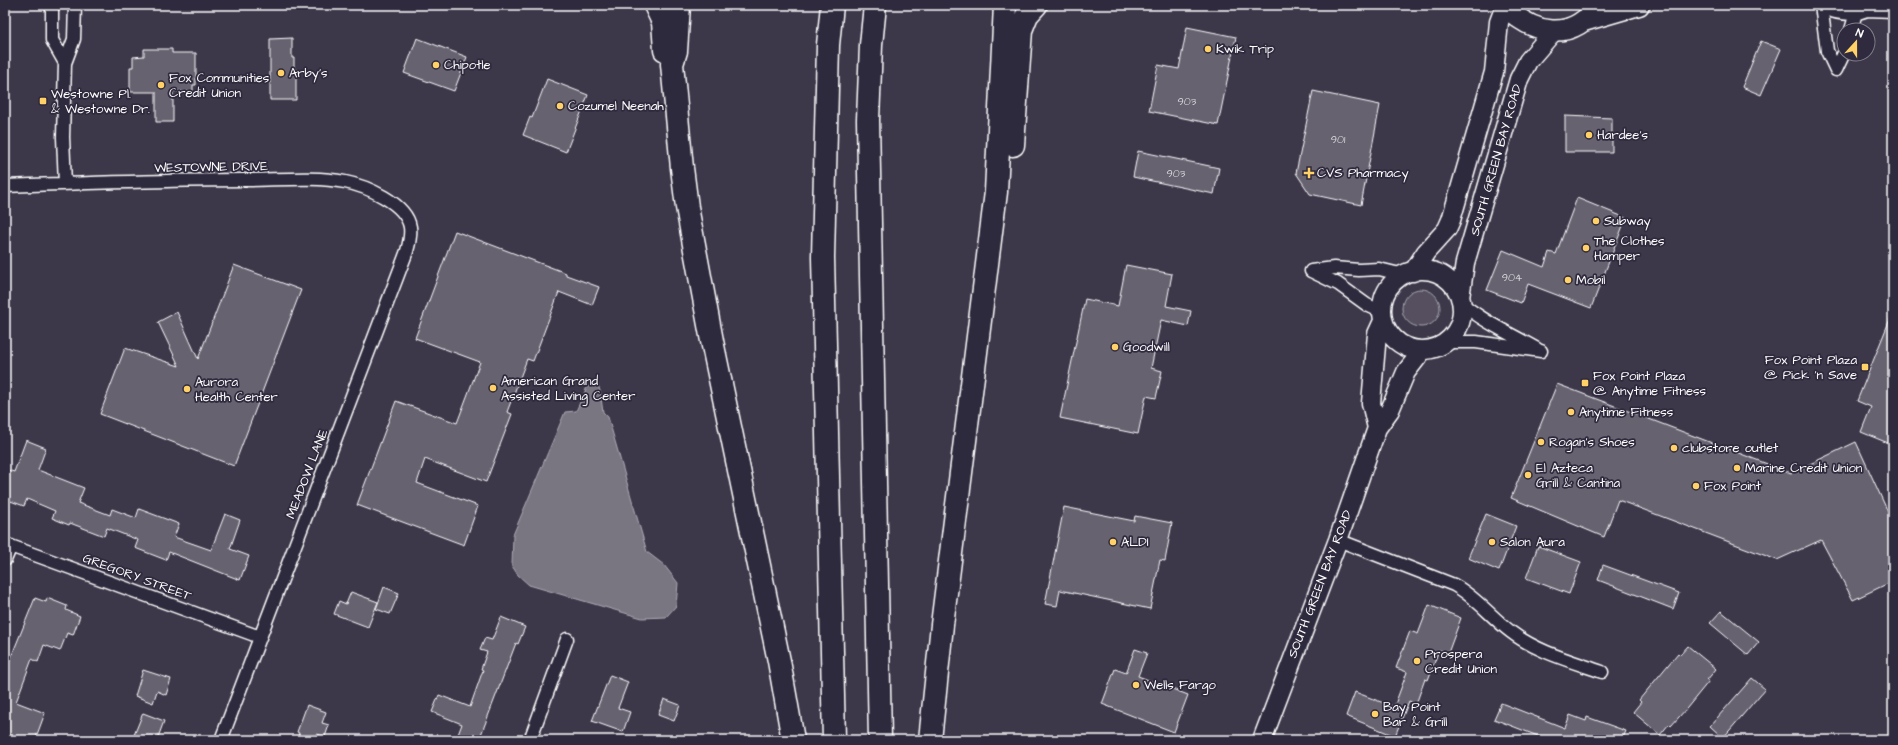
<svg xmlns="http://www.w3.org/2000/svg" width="1898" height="745" font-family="'Architects Daughter',sans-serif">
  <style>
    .green { fill: #555060; stroke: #aaa8b0 }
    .water { fill: #797682; stroke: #afadb4 }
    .building { fill: #666270; stroke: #fff }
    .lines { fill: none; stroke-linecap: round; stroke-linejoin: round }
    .minor-casing { stroke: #fff; stroke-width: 15 }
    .secondary-casing { stroke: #fff; stroke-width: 21 }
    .primary-casing { stroke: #fff; stroke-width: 23 }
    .motorway-casing { stroke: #fff; stroke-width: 25 }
    .minor { stroke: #2f2a3d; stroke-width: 12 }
    .secondary { stroke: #2f2a3d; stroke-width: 18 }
    .primary { stroke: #2f2a3d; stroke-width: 20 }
    .motorway { stroke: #2f2a3d; stroke-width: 22 }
    .poi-dot { fill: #ffd166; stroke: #2f2a3d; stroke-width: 1.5 }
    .labels { text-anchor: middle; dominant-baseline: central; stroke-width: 3.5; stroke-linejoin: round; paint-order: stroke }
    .number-label { font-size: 11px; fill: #d9d8db }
    .poi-label { font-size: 13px; fill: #fff; stroke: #2f2a3d; text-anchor: start }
    .street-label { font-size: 13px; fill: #fff; stroke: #2f2a3d }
  </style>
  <rect width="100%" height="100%" fill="#3c3749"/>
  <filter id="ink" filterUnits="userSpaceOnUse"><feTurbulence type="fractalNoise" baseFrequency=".025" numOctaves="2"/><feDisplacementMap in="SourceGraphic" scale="8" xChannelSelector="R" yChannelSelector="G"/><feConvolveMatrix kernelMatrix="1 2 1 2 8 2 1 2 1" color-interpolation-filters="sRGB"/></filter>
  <g filter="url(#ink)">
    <path class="green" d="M1402 308a19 19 0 1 1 38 0a19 19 0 1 1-38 0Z"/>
    <path class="water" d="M 597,381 L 600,391 L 603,412 L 608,417 L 647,552 L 664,565 L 678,583 L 676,606 L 666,617 L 642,618 L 529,585 L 518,575 L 512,566 L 513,535 L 565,412 L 576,411 L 587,387 Z"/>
    <path class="building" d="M 1187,27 L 1236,37 L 1218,125 L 1149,111 L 1158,65 L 1179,69 Z
      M 292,38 L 292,58 L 294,58 L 294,69 L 296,69 L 296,100 L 270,100 L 270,39 Z
      M 417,38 L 467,57 L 454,91 L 404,73 Z
      M 1761,41 L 1781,49 L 1761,95 L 1742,87 Z
      M 144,49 L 172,49 L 172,53 L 196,53 L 196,85 L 193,85 L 193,92 L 173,91 L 173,122 L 156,122 L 156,92 L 130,92 L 130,67 L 133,67 L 133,57 L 144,56 Z
      M 547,79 L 588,95 L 566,152 L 523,135 L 530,117 L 532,118 Z
      M 1313,91 L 1380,105 L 1361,205 L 1310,194 L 1296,173 Z
      M 1565,116 L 1612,118 L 1612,152 L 1565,152 Z
      M 1138,151 L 1219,168 L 1214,194 L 1133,177 Z
      M 1577,198 L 1626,218 L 1591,308 L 1528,284 L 1521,303 L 1487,290 L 1503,250 L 1544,267 L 1549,252 L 1556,254 Z
      M 455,231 L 566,273 L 566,275 L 599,287 L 592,305 L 559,292 L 533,361 L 527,359 L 507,412 L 512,414 L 486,482 L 425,459 L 417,483 L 478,506 L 464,545 L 357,505 L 396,401 L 457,423 L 480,362 L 415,338 Z
      M 234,265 L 301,290 L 234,466 L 100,414 L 125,348 L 179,366 L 158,322 L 177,312 L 198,359 Z
      M 1126,265 L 1172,274 L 1166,306 L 1191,311 L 1188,326 L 1161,320 L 1151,368 L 1162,371 L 1156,398 L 1146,396 L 1138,434 L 1060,418 L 1085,299 L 1118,306 Z
      M 1892,314 L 1893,314 L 1893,445 L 1861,432 L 1871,407 L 1857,401 Z
      M 1557,384 L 1791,473 L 1856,442 L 1893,523 L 1893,581 L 1853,600 L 1821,540 L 1777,560 L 1618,500 L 1604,537 L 1511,498 Z
      M 26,440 L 46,448 L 38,470 L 84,488 L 78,503 L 110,515 L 112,509 L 136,518 L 139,509 L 179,524 L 174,537 L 211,550 L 225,514 L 240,520 L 230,549 L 249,556 L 240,580 L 169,552 L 166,560 L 135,548 L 138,540 L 107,528 L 104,536 L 70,523 L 69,525 L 52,518 L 55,511 L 27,499 L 24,506 L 5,499 L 5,469 L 14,472 Z
      M 1064,507 L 1134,521 L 1135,516 L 1172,523 L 1165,561 L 1160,560 L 1150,609 L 1060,590 L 1057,606 L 1045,604 Z
      M 1486,514 L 1516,526 L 1499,571 L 1468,558 Z
      M 1538,546 L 1581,562 L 1569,594 L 1526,578 Z
      M 1603,565 L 1679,593 L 1673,609 L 1598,580 Z
      M 384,587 L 399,593 L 390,614 L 376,609 Z
      M 351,592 L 378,602 L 368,627 L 334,614 L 339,601 L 346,604 Z
      M 35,598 L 46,602 L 47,598 L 67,606 L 66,610 L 80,616 L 73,635 L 67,633 L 60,651 L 44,645 L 38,662 L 32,659 L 16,702 L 45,713 L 35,740 L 5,740 L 5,672 Z
      M 1429,605 L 1461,618 L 1448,653 L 1439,650 L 1428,680 L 1425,679 L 1416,704 L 1409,701 L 1395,736 L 1346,716 L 1355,692 L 1394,707 L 1407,672 L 1396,668 L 1410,631 L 1418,634 Z
      M 1721,611 L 1759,642 L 1748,655 L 1710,623 Z
      M 501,617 L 525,627 L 518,644 L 516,643 L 479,740 L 456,740 L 462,724 L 432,712 L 439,695 L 470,707 L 483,670 L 481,669 L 487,652 L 480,650 L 485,638 L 492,640 Z
      M 1688,646 L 1716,669 L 1707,680 L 1709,681 L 1687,708 L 1671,726 L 1669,724 L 1660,735 L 1633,712 L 1641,702 L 1639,700 L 1678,653 L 1680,655 Z
      M 1135,649 L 1147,653 L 1138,676 L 1188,695 L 1174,732 L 1102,704 L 1115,669 L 1126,673 Z
      M 143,670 L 171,679 L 166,695 L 157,691 L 153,703 L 135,696 Z
      M 610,675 L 628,682 L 618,708 L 630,712 L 623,732 L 592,721 Z
      M 1752,678 L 1765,689 L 1723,738 L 1710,726 Z
      M 664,699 L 680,705 L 674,721 L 658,715 Z
      M 1501,703 L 1565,728 L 1570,715 L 1586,721 L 1587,717 L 1626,731 L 1622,740 L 1548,740 L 1494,719 Z
      M 307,705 L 326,712 L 322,723 L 329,725 L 325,737 L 317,734 L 315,740 L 297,740 L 299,733 L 297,732 Z
      M 143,713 L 164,721 L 157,740 L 132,740 Z"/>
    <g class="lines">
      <defs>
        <path id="minor" d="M 52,5 L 52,40 L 65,63
          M 1821,5 L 1827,51 L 1836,70
          M 1851,30 L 1857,9
          M 1836,70 L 1844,53
          M 65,184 L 63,137 L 65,63 L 74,39 L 75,5
          M 5,186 C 85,183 165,180 245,180 C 277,180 314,176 345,182 C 366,186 406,203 410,227 C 411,234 409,244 407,251 L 221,740
          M 1311,271 L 1334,268 L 1359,270 L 1379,269 L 1404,275
          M 1311,271 L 1338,284 L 1367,305 L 1382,312
          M 1461,303 C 1484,322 1511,334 1537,349
          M 1446,342 L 1476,342 L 1541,351
          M 1338,540 L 1454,585 C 1476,597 1491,617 1511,632 C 1537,652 1571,661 1602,672
          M 5,544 L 260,637
          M 5,560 L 11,546
          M 530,740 L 567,639"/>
        <path id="secondary" d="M1382 310a40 40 0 1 1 80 0a40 40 0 1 1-80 0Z
          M 1413,272 L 1426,252 L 1447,229 L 1451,220 L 1494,72 L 1499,22 L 1505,6
          M 1460,298 L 1465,263 L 1519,79 L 1528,61 L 1553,32
          M 1377,428 L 1371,403 L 1377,334 L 1383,321
          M 1262,740 L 1338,540 L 1377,428 L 1390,410 L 1406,372 L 1423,350"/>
        <path id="primary" d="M 1504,5 C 1533,35 1572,43 1598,5
          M 1826,5 C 1839,10 1855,12 1868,5
          M 1867,6 L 1893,7
          M 1584,21 L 1639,5"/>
        <path id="motorway" d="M 655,5 L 663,22 L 665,50
          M 679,5 L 676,51 L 672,64 L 682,168 L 687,207 L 712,341 L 779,661 L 793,740
          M 832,5 L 828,45 L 823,257 L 834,740
          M 875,5 L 871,45 L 868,120 L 880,740
          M 1013,145 L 1021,30 L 1027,15 L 1036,5
          M 930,740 L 942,625 L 996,192 L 1005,5"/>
      </defs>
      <use href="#minor" class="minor-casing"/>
      <use href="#secondary" class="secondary-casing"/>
      <use href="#primary" class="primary-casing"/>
      <use href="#motorway" class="motorway-casing"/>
      <use href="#minor" class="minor"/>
      <use href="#secondary" class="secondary"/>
      <use href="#primary" class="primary"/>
      <use href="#motorway" class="motorway"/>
    </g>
  </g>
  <g class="poi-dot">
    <circle cx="1208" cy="49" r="4"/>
    <circle cx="436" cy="65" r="4"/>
    <circle cx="281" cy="73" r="4"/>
    <circle cx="161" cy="85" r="4"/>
    <rect x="39" y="97" width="8" height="8" rx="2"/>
    <circle cx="560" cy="106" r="4"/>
    <circle cx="1589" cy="135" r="4"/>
    <path d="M1307 167h4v4h4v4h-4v4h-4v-4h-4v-4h4z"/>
    <circle cx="1596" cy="221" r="4"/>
    <circle cx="1586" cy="248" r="4"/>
    <circle cx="1568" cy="280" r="4"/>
    <circle cx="1115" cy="347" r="4"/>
    <rect x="1861" y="363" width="8" height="8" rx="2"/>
    <rect x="1581" y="379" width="8" height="8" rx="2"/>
    <circle cx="493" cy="388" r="4"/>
    <circle cx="187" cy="389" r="4"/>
    <circle cx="1571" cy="412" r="4"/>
    <circle cx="1541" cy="442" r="4"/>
    <circle cx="1674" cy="448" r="4"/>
    <circle cx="1737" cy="468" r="4"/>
    <circle cx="1528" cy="475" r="4"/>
    <circle cx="1696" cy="486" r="4"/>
    <circle cx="1113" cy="542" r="4"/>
    <circle cx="1492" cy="542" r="4"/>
    <circle cx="1417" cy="661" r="4"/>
    <circle cx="1136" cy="685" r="4"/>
    <circle cx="1375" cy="714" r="4"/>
  </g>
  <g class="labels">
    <g class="number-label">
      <text x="1187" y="101">903</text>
      <text x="1338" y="139">901</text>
      <text x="1176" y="173">903</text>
      <text x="1512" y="277">904</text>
    </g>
    <g class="poi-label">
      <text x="1216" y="49">Kwik Trip</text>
      <text x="444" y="65">Chipotle</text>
      <text x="289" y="73">Arby's</text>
      <text x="169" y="78">Fox Communities<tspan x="169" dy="15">Credit Union</tspan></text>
      <text x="51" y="94">Westowne Pl.<tspan x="51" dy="15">&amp; Westowne Dr.</tspan></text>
      <text x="568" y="106">Cozumel Neenah</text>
      <text x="1597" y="135">Hardee's</text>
      <text x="1317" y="173">CVS Pharmacy</text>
      <text x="1604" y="221">Subway</text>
      <text x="1594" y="241">The Clothes<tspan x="1594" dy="15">Hamper</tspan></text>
      <text x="1576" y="280">Mobil</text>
      <text x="1123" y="347">Goodwill</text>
      <text x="1857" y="360" text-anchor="end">Fox Point Plaza<tspan x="1857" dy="15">@ Pick 'n Save</tspan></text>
      <text x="1593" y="376">Fox Point Plaza<tspan x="1593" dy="15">@ Anytime Fitness</tspan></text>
      <text x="501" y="381">American Grand<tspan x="501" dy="15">Assisted Living Center</tspan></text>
      <text x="195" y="382">Aurora<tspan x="195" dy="15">Health Center</tspan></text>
      <text x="1579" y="412">Anytime Fitness</text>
      <text x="1549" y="442">Rogan's Shoes</text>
      <text x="1682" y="448">clubstore outlet</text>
      <text x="1536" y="468">El Azteca<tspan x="1536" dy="15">Grill &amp; Cantina</tspan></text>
      <text x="1745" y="468">Marine Credit Union</text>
      <text x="1704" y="486">Fox Point</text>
      <text x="1121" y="542">ALDI</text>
      <text x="1500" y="542">Salon Aura</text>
      <text x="1425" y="654">Prospera<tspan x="1425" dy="15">Credit Union</tspan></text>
      <text x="1144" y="685">Wells Fargo</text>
      <text x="1383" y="707">Bay Point<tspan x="1383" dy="15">Bar &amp; Grill</tspan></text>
    </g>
    <g class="street-label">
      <text transform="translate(1496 160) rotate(-74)">SOUTH GREEN BAY ROAD</text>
      <text transform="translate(211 167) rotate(-1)">WESTOWNE DRIVE</text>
      <text transform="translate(307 474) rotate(-69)">MEADOW LANE</text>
      <text transform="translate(137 577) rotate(20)">GREGORY STREET</text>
      <text transform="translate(1320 584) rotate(-69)">SOUTH GREEN BAY ROAD</text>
    </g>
  </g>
  <rect width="1898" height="745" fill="none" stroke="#2f2a3d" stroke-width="20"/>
  <rect x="10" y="10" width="1878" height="725" fill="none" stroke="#fff" stroke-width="1.5" filter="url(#ink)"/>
  <g transform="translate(1856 42) rotate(21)"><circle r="19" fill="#2f2a3d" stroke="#827f8b"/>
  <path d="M0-3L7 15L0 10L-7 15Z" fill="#ffd166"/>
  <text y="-6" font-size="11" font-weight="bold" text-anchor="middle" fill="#ffffff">N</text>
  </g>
</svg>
